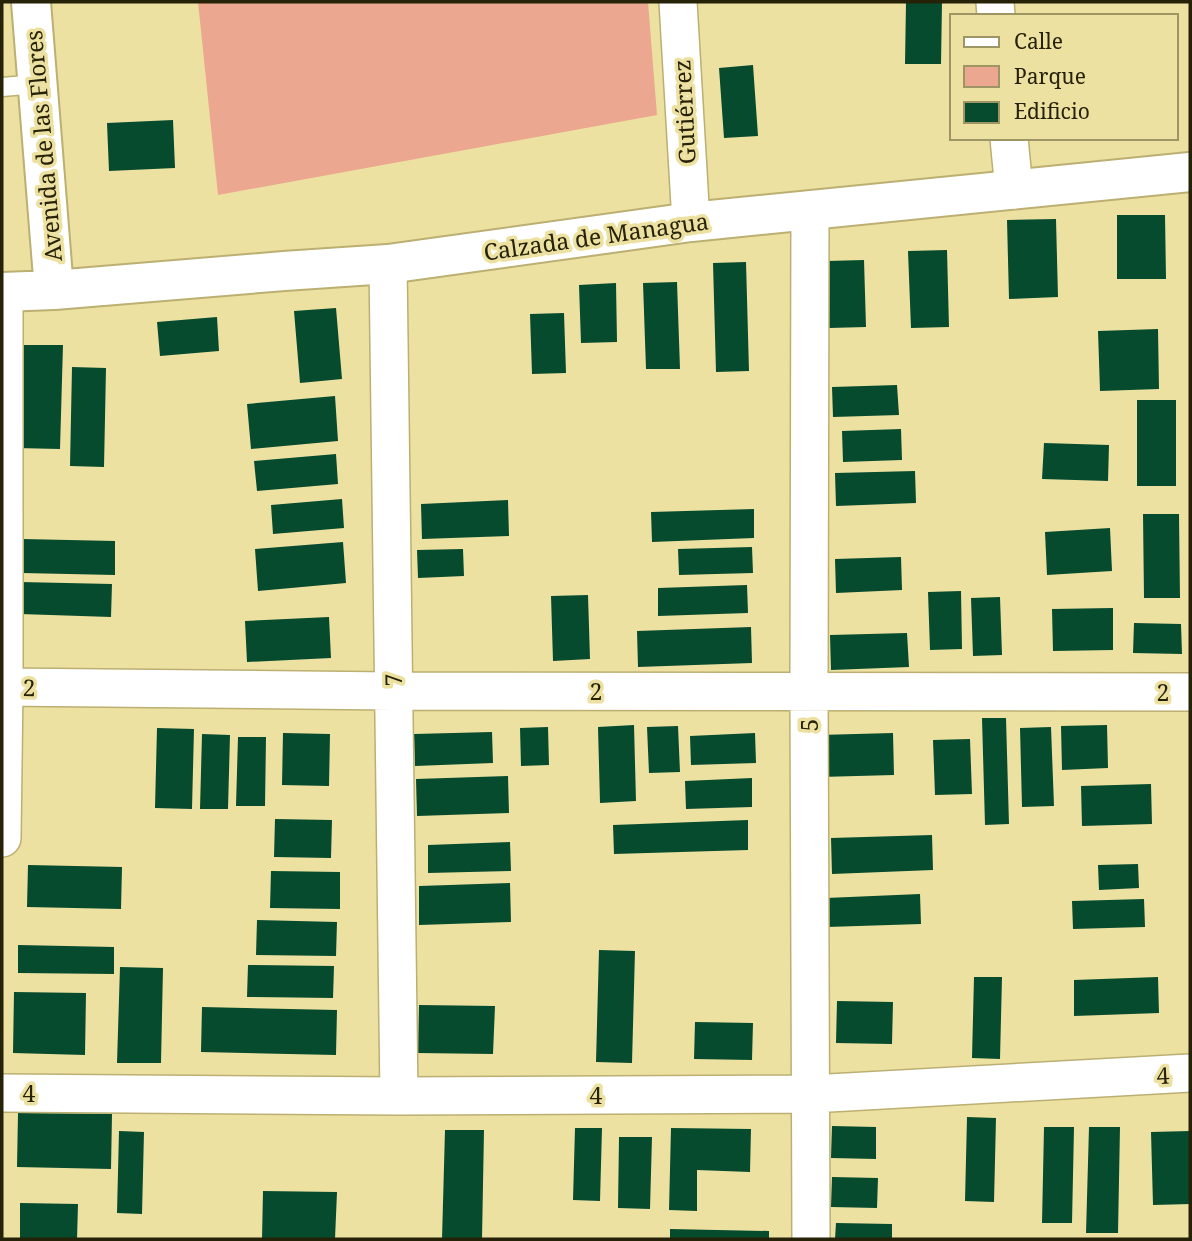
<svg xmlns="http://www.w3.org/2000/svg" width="1192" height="1241" font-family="'Noto Serif',serif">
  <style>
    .green { fill: #eba790 }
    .building { fill: #064b2e }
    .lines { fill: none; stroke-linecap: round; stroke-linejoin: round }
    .lane-casing { stroke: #bbaf72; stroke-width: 21 }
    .street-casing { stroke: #bbaf72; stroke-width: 40 }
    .secondary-casing { stroke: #bbaf72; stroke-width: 42 }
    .lane { stroke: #fff; stroke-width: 18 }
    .street { stroke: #fff; stroke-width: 37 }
    .secondary { stroke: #fff; stroke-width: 38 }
    .labels { text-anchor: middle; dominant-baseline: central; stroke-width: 7; stroke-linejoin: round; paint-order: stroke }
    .street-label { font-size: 23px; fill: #262208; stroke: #ede1a2 }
  </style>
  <rect width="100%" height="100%" fill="#ede1a2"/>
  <path class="green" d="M 198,2 L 648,2 L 657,115 L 218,195 Z"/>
  <path class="building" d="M 906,2 L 942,2 L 941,64 L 905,64 Z
    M 753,65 L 758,136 L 724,138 L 719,68 Z
    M 173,120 L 175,168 L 109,171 L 107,123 Z
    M 1117,215 L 1165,215 L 1166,279 L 1117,279 Z
    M 1056,219 L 1058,297 L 1009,299 L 1007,220 Z
    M 947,250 L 949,327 L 911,328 L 908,251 Z
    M 864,260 L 866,327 L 829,328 L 827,261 Z
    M 746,262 L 749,371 L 716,372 L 713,263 Z
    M 677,282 L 680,369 L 646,369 L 643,283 Z
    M 616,283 L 617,342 L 581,343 L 579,285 Z
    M 336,308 L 342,379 L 300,383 L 294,311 Z
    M 564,313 L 566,373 L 532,374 L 530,314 Z
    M 217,317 L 219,351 L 160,356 L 157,322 Z
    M 1158,329 L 1159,389 L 1100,391 L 1098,331 Z
    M 18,345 L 63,345 L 60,449 L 16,448 Z
    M 72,367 L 106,368 L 104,467 L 70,466 Z
    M 897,385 L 899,415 L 833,417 L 832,387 Z
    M 335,396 L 338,441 L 251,449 L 247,404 Z
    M 1137,400 L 1176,400 L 1176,486 L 1137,486 Z
    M 901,429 L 902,460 L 843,462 L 842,431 Z
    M 1044,443 L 1109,445 L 1108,481 L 1042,479 Z
    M 336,454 L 338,484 L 257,491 L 254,461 Z
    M 915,471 L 916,503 L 836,506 L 835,473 Z
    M 342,499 L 344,528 L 273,534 L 271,505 Z
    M 508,500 L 509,536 L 422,539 L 421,504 Z
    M 754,509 L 754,538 L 652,542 L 651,512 Z
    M 1143,514 L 1179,514 L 1180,598 L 1144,598 Z
    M 1110,528 L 1112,571 L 1047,575 L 1045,532 Z
    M 22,539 L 115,541 L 115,575 L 22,573 Z
    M 343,542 L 346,583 L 258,591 L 255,549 Z
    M 752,547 L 753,573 L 679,575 L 678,549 Z
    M 463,549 L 464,576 L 418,578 L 417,550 Z
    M 901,557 L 902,590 L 836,593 L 835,559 Z
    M 20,582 L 112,584 L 111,617 L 20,614 Z
    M 747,585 L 748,613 L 658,616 L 658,588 Z
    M 961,591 L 962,649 L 930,650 L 928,592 Z
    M 588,595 L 590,659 L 553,661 L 551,596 Z
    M 1000,597 L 1002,655 L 973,656 L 971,598 Z
    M 1113,608 L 1113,650 L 1053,651 L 1052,609 Z
    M 329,617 L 331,658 L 247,662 L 245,621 Z
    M 1134,623 L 1181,624 L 1182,654 L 1133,653 Z
    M 751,627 L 752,663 L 638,667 L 637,631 Z
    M 907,633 L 909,667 L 831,670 L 830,635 Z
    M 982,718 L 1006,718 L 1009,824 L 985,825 Z
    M 634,725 L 636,801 L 600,803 L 598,727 Z
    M 1107,725 L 1108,768 L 1062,770 L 1061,726 Z
    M 678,726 L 680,772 L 649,773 L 647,727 Z
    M 548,727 L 549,765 L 521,766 L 520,728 Z
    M 1051,727 L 1054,806 L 1022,807 L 1020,728 Z
    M 157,728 L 194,729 L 192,809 L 155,808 Z
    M 492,732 L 493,763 L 415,766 L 414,734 Z
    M 283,733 L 330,734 L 329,786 L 282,785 Z
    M 755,733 L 756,763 L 691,765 L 690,736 Z
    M 893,733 L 894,775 L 820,777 L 819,735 Z
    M 202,734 L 230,735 L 228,809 L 200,809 Z
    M 238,737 L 266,737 L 265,806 L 236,806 Z
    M 970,739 L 972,794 L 935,795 L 933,740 Z
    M 508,776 L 509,813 L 417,816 L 416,779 Z
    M 752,778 L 752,807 L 686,809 L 685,781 Z
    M 1151,784 L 1152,824 L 1082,826 L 1081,786 Z
    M 275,819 L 332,820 L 331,858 L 274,857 Z
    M 748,820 L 748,850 L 614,854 L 613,825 Z
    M 932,835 L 933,870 L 832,874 L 831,838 Z
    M 510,842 L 511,871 L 428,873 L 428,845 Z
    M 1138,864 L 1139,888 L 1099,890 L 1098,865 Z
    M 28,865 L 122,867 L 121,909 L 27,907 Z
    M 271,871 L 340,872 L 340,909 L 270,908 Z
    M 510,883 L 511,922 L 419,925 L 419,886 Z
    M 920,894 L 921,924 L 827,927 L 826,898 Z
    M 1144,899 L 1145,927 L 1073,929 L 1072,901 Z
    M 257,920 L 337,922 L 336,956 L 256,955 Z
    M 18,945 L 114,947 L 114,974 L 18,973 Z
    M 599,950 L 635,951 L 632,1063 L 596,1062 Z
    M 248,965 L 334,966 L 333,998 L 247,997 Z
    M 120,967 L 163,968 L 161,1063 L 117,1063 Z
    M 974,977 L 1002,977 L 1000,1059 L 972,1058 Z
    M 1158,977 L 1159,1013 L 1074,1016 L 1074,980 Z
    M 14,992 L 86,993 L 85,1055 L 13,1053 Z
    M 837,1001 L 893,1002 L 892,1044 L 836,1043 Z
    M 419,1005 L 495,1006 L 493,1054 L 418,1053 Z
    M 202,1007 L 337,1010 L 336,1055 L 201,1052 Z
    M 695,1022 L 753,1023 L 752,1060 L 694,1059 Z
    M 18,1113 L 112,1114 L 111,1169 L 17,1167 Z
    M 967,1117 L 996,1118 L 994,1202 L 965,1201 Z
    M 832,1126 L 876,1127 L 876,1159 L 831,1158 Z
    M 1044,1127 L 1074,1127 L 1072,1223 L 1042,1223 Z
    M 1089,1127 L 1120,1127 L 1118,1233 L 1086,1233 Z
    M 575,1128 L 602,1128 L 600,1201 L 573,1200 Z
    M 671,1128 L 751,1129 L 750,1172 L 697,1170 L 697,1211 L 669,1210 Z
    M 445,1130 L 484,1130 L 482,1239 L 442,1239 Z
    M 119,1131 L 144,1132 L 142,1214 L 117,1213 Z
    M 1190,1131 L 1190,1204 L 1153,1205 L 1151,1132 Z
    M 619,1137 L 652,1137 L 650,1209 L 618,1208 Z
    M 832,1177 L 878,1178 L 877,1208 L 831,1207 Z
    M 263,1191 L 337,1192 L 335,1239 L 262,1239 Z
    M 20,1203 L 78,1204 L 77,1239 L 20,1239 Z
    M 836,1223 L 892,1224 L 892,1239 L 835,1239 Z
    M 670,1229 L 769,1231 L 769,1239 L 670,1239 Z"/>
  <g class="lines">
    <defs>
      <path id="lane" d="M 2,87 L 38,84"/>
      <path id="street" d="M 678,2 L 691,222
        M 995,2 L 996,16
        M 1009,138 L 1014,190
        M 810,210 L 809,692 L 811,1239
        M 388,264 L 399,1096
        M 2,687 L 393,691 L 1190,692
        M 2,838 L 4,687 L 4,292
        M 2,1093 L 399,1096 L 811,1094 L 1190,1073"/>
      <path id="secondary" d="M 31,2 L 54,290
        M 2,292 L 54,290 L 284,271 L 388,264 L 691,222 L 1190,172"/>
    </defs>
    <use href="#lane" class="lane-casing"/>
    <use href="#street" class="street-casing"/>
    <use href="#secondary" class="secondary-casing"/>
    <use href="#lane" class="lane"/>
    <use href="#street" class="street"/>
    <use href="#secondary" class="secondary"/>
  </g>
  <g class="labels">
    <g class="street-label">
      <text transform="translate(684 112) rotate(-93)">Gutiérrez</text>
      <text transform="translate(43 146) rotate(-95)">Avenida de las Flores</text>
      <text transform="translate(596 236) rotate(-8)">Calzada de Managua</text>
      <text transform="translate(393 680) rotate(-91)">7</text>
      <text transform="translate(29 687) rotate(1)">2</text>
      <text x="596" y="691">2</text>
      <text x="1163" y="692">2</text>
      <text transform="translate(809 725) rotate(-90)">5</text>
      <text transform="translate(1163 1075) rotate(-3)">4</text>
      <text x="29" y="1093">4</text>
      <text x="596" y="1095">4</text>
    </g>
  </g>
  <rect width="1192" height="1241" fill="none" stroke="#262208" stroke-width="7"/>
  <rect x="950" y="14" width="228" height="126" fill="#ede1a2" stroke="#9d9564" stroke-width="2"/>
  <rect x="964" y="37" width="35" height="10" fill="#ffffff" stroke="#9d9564" stroke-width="2"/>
  <text x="1014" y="49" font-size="21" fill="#262208">Calle</text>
  <rect x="964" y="66" width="35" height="21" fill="#eba790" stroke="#9d9564" stroke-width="2"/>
  <text x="1014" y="84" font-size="21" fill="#262208">Parque</text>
  <rect x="964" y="102" width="35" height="21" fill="#064b2e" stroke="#9d9564" stroke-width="2"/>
  <text x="1014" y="119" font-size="21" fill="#262208">Edificio</text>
</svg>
